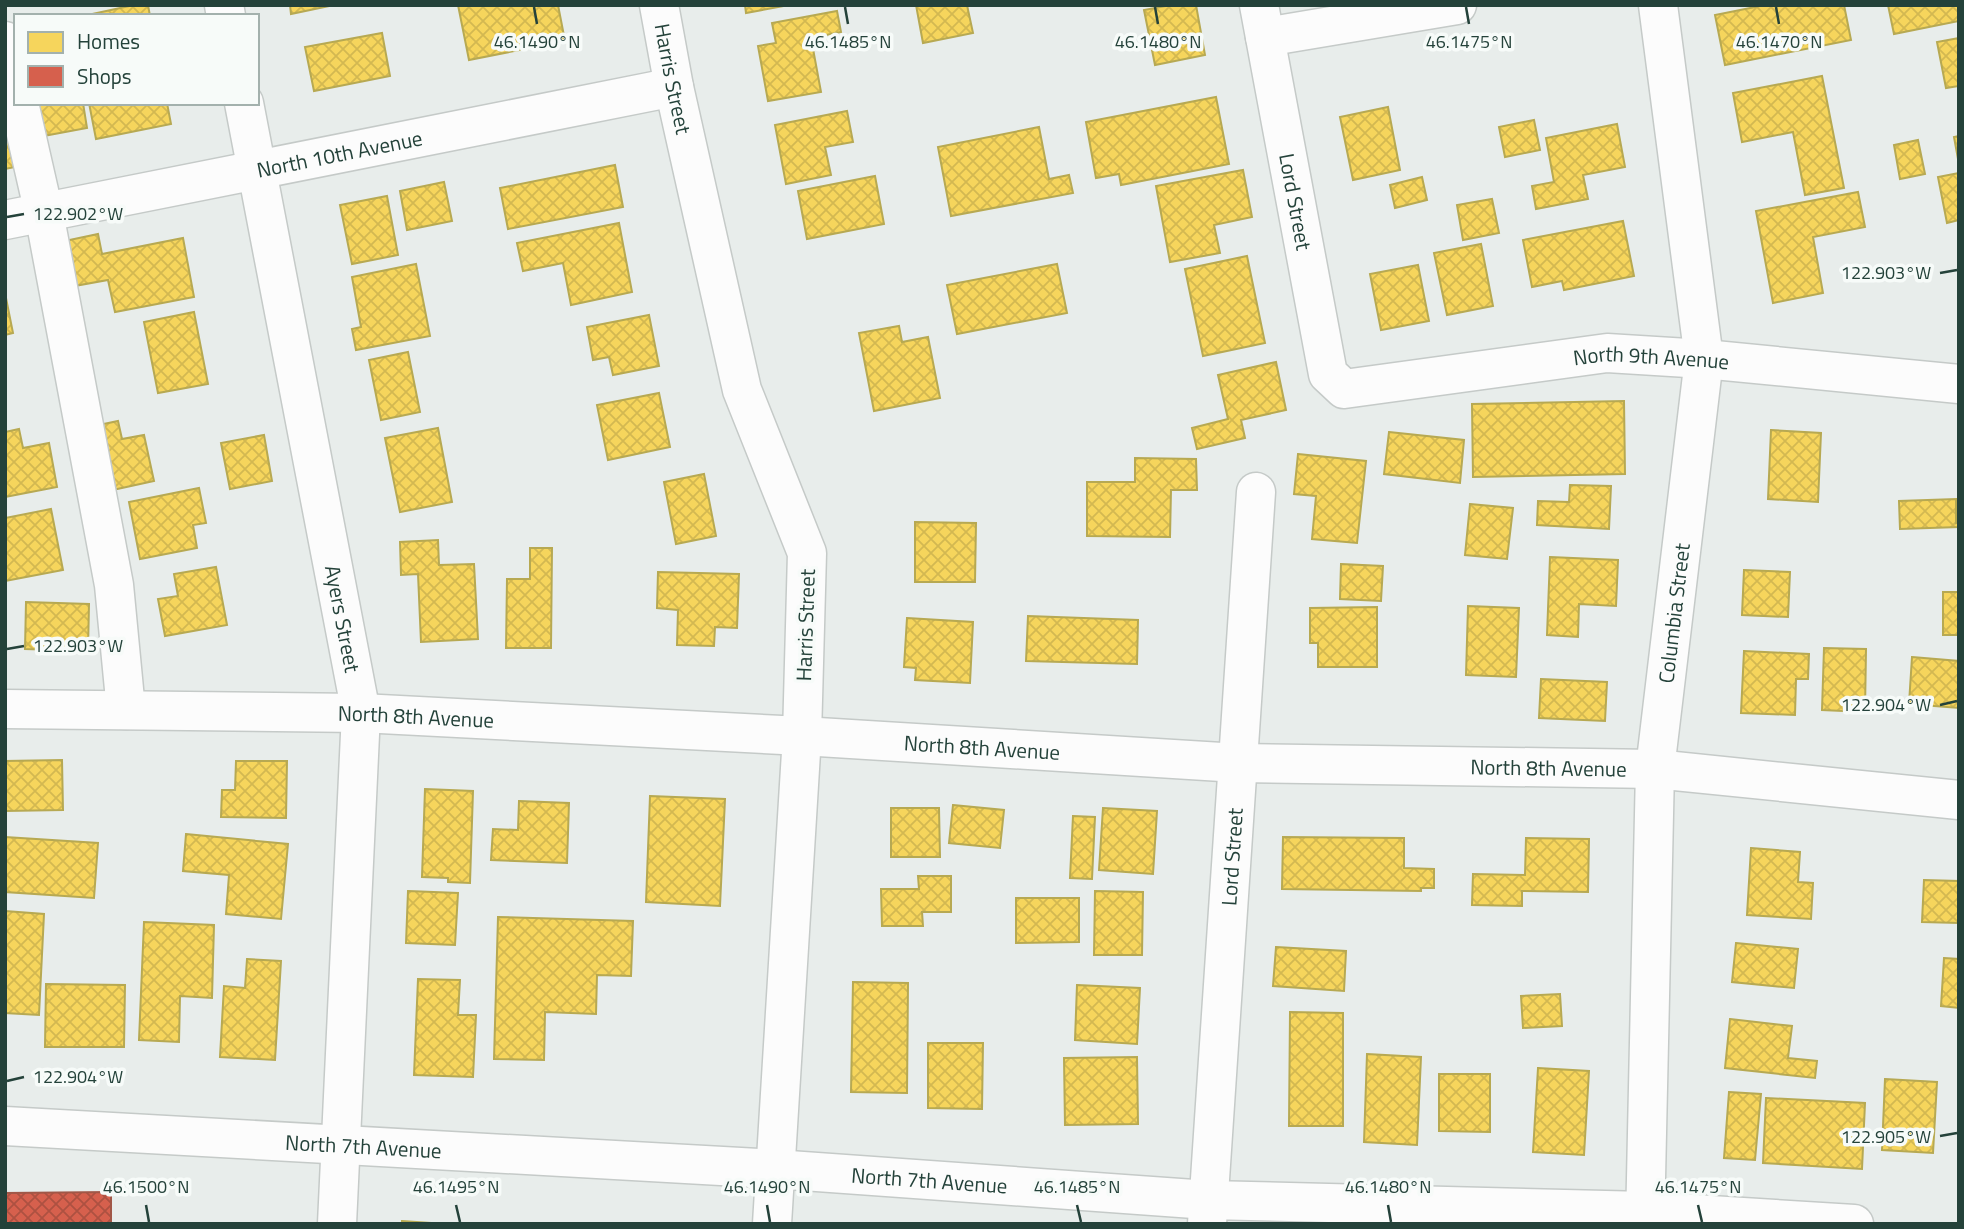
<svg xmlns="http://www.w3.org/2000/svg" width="1964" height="1229" font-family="'Titillium Web',sans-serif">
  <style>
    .homes { fill: url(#homes-cross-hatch); stroke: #b7a952; stroke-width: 2 }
    .shops { fill: url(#shops-cross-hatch); stroke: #a15747; stroke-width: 2 }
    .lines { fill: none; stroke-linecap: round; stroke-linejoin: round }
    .minor-casing { stroke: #c5cac8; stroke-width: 41 }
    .minor { stroke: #fcfcfc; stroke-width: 38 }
    .ticks { fill: none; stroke: #24423a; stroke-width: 2.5 }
    .labels { text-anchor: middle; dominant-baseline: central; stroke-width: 7; stroke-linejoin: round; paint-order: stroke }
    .street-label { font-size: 21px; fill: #24423a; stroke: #f7fbf9 }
    .ticks-label { font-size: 18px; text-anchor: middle; fill: #24423a; stroke: #f7fbf9; stroke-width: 7; stroke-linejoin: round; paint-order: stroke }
  </style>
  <defs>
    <pattern id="homes-cross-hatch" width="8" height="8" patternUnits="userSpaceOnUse" patternTransform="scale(1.75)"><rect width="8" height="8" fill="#f6d55c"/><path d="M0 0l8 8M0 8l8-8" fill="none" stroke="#d3b851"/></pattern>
    <pattern id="shops-cross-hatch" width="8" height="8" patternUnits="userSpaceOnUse" patternTransform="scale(1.75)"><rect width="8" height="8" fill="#d6604d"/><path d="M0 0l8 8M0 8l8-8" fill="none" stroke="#ad5141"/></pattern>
  </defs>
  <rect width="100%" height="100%" fill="#e8edeb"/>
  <path class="homes" d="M 134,5 L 148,5 L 150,16 L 83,16 Z
    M 290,5 L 334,5 L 291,14 Z
    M 458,5 L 558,5 L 565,41 L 469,60 Z
    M 745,5 L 789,5 L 746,13 Z
    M 916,5 L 967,5 L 973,33 L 923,43 Z
    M 1171,5 L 1196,5 L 1205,55 L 1155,65 L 1144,10 Z
    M 1765,5 L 1844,5 L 1851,40 L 1725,65 L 1715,15 Z
    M 1888,5 L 1959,5 L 1959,21 L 1894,34 Z
    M 837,11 L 841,32 L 811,38 L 821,92 L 768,101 L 758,46 L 776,43 L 772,23 Z
    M 382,33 L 390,76 L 314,91 L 305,47 Z
    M 1959,38 L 1959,86 L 1946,88 L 1937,42 Z
    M 1822,76 L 1844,188 L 1805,195 L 1793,132 L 1742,142 L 1733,93 Z
    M 1216,97 L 1229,164 L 1121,185 L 1119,174 L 1096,178 L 1086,122 Z
    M 31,103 L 83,103 L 87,128 L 38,137 Z
    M 89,103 L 167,103 L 171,124 L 96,139 Z
    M 5,105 L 24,165 L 5,169 Z
    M 1388,107 L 1400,170 L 1353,180 L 1340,117 Z
    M 847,111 L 853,142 L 825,147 L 831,175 L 786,184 L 775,125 Z
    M 1534,120 L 1540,150 L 1505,157 L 1499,127 Z
    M 1617,124 L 1625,167 L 1583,175 L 1588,199 L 1536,209 L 1532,186 L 1554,182 L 1546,138 Z
    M 1039,127 L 1049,179 L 1069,175 L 1073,193 L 951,216 L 938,147 Z
    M 1959,136 L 1959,159 L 1958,159 L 1954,137 Z
    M 1918,140 L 1925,174 L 1900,179 L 1894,145 Z
    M 615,165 L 623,207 L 508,229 L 500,188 Z
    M 1243,170 L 1252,217 L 1214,225 L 1220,253 L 1170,262 L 1156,186 Z
    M 1959,173 L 1959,220 L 1947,223 L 1938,177 Z
    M 875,176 L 884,224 L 807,239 L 798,191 Z
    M 1422,177 L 1427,200 L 1395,208 L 1390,185 Z
    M 444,182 L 452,221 L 407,230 L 400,191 Z
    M 1858,192 L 1865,227 L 1813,237 L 1823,293 L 1773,303 L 1756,211 Z
    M 387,196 L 398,255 L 352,264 L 340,205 Z
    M 1492,199 L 1499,233 L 1463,240 L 1457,205 Z
    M 1623,221 L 1634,276 L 1564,290 L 1562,281 L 1532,287 L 1523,240 Z
    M 619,223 L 632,292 L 571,305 L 563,263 L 523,271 L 517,243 Z
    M 98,234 L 102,254 L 183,238 L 194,297 L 115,312 L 108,280 L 69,287 L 60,242 Z
    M 1481,244 L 1493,306 L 1447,315 L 1434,253 Z
    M 1247,256 L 1265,343 L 1203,356 L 1185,269 Z
    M 416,264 L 430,336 L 356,350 L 352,329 L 361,327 L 352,277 Z
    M 1057,264 L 1067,313 L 957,334 L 947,285 Z
    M 1418,265 L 1429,321 L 1381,330 L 1370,274 Z
    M 5,293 L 13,333 L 5,335 Z
    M 194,312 L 208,384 L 158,393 L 144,322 Z
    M 649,315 L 659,366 L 613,375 L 609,357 L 593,360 L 587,327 Z
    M 899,326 L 902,342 L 928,337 L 940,398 L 874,411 L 859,333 Z
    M 408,352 L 420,412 L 381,420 L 369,360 Z
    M 1276,362 L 1286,410 L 1241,420 L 1245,438 L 1197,449 L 1192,428 L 1228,419 L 1218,375 Z
    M 659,393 L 670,447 L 608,460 L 597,405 Z
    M 1624,401 L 1625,474 L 1473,477 L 1472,404 Z
    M 118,421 L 122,439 L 144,435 L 154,481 L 108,491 L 94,426 Z
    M 438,428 L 452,502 L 400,512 L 385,438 Z
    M 19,429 L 23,448 L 49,443 L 57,487 L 5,497 L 5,432 Z
    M 1771,430 L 1821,433 L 1818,502 L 1768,499 Z
    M 1389,432 L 1464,440 L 1460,483 L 1384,474 Z
    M 264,435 L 272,481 L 230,489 L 221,443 Z
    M 1298,454 L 1366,461 L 1357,543 L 1312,539 L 1316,496 L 1294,494 Z
    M 1135,458 L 1196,459 L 1197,490 L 1171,490 L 1170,537 L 1087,536 L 1087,482 L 1135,482 Z
    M 704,474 L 716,536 L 676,544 L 664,482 Z
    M 1570,485 L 1611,486 L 1609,529 L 1537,525 L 1538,501 L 1569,502 Z
    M 199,488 L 206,523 L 193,525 L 197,548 L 140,559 L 129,502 Z
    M 1956,499 L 1956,523 L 1959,522 L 1959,527 L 1900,529 L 1899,501 Z
    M 1470,504 L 1513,508 L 1507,559 L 1465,555 Z
    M 51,509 L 63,570 L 5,581 L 5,518 Z
    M 915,522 L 976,523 L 975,582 L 915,582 Z
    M 438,540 L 439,565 L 474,564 L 478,639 L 421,642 L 418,574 L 401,575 L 400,542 Z
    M 530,548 L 552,548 L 551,648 L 506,648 L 507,579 L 530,579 Z
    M 1550,557 L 1618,560 L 1616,606 L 1579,604 L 1578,637 L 1547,635 Z
    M 1341,564 L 1383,566 L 1381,601 L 1340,599 Z
    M 216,567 L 227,625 L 165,636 L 158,599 L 178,596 L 174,574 Z
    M 1744,570 L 1790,572 L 1788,617 L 1742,615 Z
    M 658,572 L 739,574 L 737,628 L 715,627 L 714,646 L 677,645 L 678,610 L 657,608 Z
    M 1943,592 L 1959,592 L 1959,635 L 1943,635 Z
    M 26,602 L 89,604 L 88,651 L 25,649 Z
    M 1468,606 L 1519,608 L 1516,677 L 1466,675 Z
    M 1377,607 L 1377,667 L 1318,667 L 1318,643 L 1310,643 L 1310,608 Z
    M 1028,616 L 1138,620 L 1137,664 L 1026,661 Z
    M 907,618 L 973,622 L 970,683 L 915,680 L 916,668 L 904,667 Z
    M 1824,648 L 1866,649 L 1865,712 L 1822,710 Z
    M 1744,651 L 1809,654 L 1808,679 L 1796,679 L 1795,715 L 1741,713 Z
    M 1912,657 L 1959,661 L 1959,708 L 1909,704 Z
    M 1541,679 L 1607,682 L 1605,721 L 1539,718 Z
    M 62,760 L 63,810 L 5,811 L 5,761 Z
    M 236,761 L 287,761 L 286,818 L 221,817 L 222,790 L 235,790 Z
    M 425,789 L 473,791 L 470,883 L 448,882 L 448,878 L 422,877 Z
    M 650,796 L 725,799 L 720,906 L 646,902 Z
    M 519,801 L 569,803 L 567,863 L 491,860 L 493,829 L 518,830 Z
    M 953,805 L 1004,810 L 1000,848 L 949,843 Z
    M 891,808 L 939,808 L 940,857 L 891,857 Z
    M 1103,808 L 1157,811 L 1153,874 L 1099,870 Z
    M 1073,816 L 1095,817 L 1092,879 L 1070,878 Z
    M 186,834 L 288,844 L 281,919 L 226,914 L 229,875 L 183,871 Z
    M 5,837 L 98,843 L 94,898 L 5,892 Z
    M 1283,837 L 1404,838 L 1404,868 L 1434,869 L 1434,888 L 1421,888 L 1421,891 L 1282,889 Z
    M 1526,838 L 1589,839 L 1588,892 L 1522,891 L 1522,906 L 1472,905 L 1473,874 L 1525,875 Z
    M 1751,848 L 1800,852 L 1798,882 L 1813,883 L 1811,919 L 1747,915 Z
    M 918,876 L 951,876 L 951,912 L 922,912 L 923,926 L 882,926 L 881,889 L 919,889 Z
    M 1924,880 L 1959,881 L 1959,923 L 1922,922 Z
    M 408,891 L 458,893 L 455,945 L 406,943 Z
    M 1095,891 L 1143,892 L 1142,955 L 1094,955 Z
    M 1016,898 L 1079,898 L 1079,942 L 1016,943 Z
    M 5,911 L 44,914 L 39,1015 L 5,1013 Z
    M 498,917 L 633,921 L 631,976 L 597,975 L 596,1014 L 545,1012 L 544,1060 L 494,1059 Z
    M 144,922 L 214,925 L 212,998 L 180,996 L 179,1042 L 139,1040 Z
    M 1736,943 L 1798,949 L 1794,988 L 1732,982 Z
    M 1276,947 L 1346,951 L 1344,991 L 1273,986 Z
    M 1944,958 L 1959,959 L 1959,1008 L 1941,1006 Z
    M 247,959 L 281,961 L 275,1060 L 220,1057 L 224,986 L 245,988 Z
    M 418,979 L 460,980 L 458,1015 L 476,1015 L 473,1077 L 414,1075 Z
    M 853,982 L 908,983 L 907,1093 L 851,1092 Z
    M 46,984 L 125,985 L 124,1047 L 45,1047 Z
    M 1077,985 L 1140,988 L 1137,1044 L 1075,1040 Z
    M 1560,994 L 1562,1026 L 1523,1028 L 1521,996 Z
    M 1290,1012 L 1343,1013 L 1343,1126 L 1289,1126 Z
    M 1730,1019 L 1792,1026 L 1788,1058 L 1817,1061 L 1815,1078 L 1725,1068 Z
    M 928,1043 L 983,1043 L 982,1109 L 928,1108 Z
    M 1367,1054 L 1421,1057 L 1417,1145 L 1364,1142 Z
    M 1137,1057 L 1138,1124 L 1065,1125 L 1064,1058 Z
    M 1538,1068 L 1589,1071 L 1584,1155 L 1533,1152 Z
    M 1439,1074 L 1490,1074 L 1490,1132 L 1439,1131 Z
    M 1885,1079 L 1937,1082 L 1933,1153 L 1882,1150 Z
    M 1729,1092 L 1761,1094 L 1755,1160 L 1724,1158 Z
    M 1766,1098 L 1865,1103 L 1862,1169 L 1763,1163 Z
    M 402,1221 L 446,1224 L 402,1224 Z"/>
  <path class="shops" d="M 111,1192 L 111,1224 L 5,1224 L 5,1193 Z"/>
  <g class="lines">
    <defs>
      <g id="minor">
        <path d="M 224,5 L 226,16"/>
        <path id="s1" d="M 659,5 L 674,87 L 742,390 L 807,553 L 802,736 L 772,1224"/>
        <path id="s2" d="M 1259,5 L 1328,374 L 1344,389 L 1607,353 L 1704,359 L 1959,384"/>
        <path d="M 1265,37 L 1457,5"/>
        <path d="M 5,41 L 16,88"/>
        <path d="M 19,103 L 44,213 L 114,585 L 126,710"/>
        <path id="s3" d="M 244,103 L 361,713 L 337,1224"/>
        <path id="s4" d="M 5,220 L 674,87"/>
        <path id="s5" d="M 5,709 L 361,713 L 802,736 L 1238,763 L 1655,769 L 1959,800"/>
        <path id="s6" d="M 5,1126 L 775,1169 L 1208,1200 L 1646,1211 L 1854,1224"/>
        <path id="s7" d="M 1207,1224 L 1256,492"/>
        <path id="s8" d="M 1645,1224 L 1655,769 L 1704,359 L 1658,5"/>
      </g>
    </defs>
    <use href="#minor" class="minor-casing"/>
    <use href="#minor" class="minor"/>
  </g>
  <path class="ticks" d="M 534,7 L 537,24M 845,7 L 848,24M 1155,7 L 1158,24M 1466,7 L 1469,24M 1776,7 L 1779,24M 7,217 L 24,214M 1940,273 L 1957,270M 7,649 L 24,646M 1940,705 L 1957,701M 7,1081 L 24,1077M 1940,1136 L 1957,1133M 146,1205 L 149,1222M 456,1205 L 460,1222M 767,1205 L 770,1222M 1077,1205 L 1081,1222M 1388,1205 L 1391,1222M 1698,1205 L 1702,1222"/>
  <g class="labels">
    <g class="street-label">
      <text stroke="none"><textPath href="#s1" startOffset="75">Harris Street</textPath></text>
      <text stroke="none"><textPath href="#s4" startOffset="341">North 10th Avenue</textPath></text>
      <text stroke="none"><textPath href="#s2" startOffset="200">Lord Street</textPath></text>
      <text stroke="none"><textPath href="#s2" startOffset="707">North 9th Avenue</textPath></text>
      <text stroke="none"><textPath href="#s8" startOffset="612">Columbia Street</textPath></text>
      <text stroke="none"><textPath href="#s3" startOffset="525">Ayers Street</textPath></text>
      <text transform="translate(805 625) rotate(-88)">Harris Street</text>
      <text stroke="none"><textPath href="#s5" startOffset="411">North 8th Avenue</textPath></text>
      <text stroke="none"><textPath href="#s5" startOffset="978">North 8th Avenue</textPath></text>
      <text stroke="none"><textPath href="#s5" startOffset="1545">North 8th Avenue</textPath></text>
      <text stroke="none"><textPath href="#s7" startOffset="368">Lord Street</textPath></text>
      <text stroke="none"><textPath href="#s6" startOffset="359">North 7th Avenue</textPath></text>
      <text stroke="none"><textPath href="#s6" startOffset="926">North 7th Avenue</textPath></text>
    </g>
  </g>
  <g class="ticks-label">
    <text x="537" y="48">46.1490°N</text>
    <text x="848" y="48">46.1485°N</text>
    <text x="1158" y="48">46.1480°N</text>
    <text x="1469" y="48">46.1475°N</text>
    <text x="1779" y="48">46.1470°N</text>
    <text x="78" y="220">122.902°W</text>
    <text x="1886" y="279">122.903°W</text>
    <text x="78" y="652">122.903°W</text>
    <text x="1886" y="711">122.904°W</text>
    <text x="78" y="1083">122.904°W</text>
    <text x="1886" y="1143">122.905°W</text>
    <text x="146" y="1193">46.1500°N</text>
    <text x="456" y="1193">46.1495°N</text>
    <text x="767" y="1193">46.1490°N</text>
    <text x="1077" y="1193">46.1485°N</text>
    <text x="1388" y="1193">46.1480°N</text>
    <text x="1698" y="1193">46.1475°N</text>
  </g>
  <rect width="1964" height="1229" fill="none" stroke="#24423a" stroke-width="14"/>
  <rect x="14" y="14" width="245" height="91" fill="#f7fbf9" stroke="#a3b1ad" stroke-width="2"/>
  <rect x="28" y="32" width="35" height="21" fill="#f6d55c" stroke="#a3b1ad" stroke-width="2"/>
  <text x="77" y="49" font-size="21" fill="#24423a">Homes</text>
  <rect x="28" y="66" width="35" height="21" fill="#d6604d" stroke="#a3b1ad" stroke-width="2"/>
  <text x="77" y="84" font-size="21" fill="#24423a">Shops</text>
</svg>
